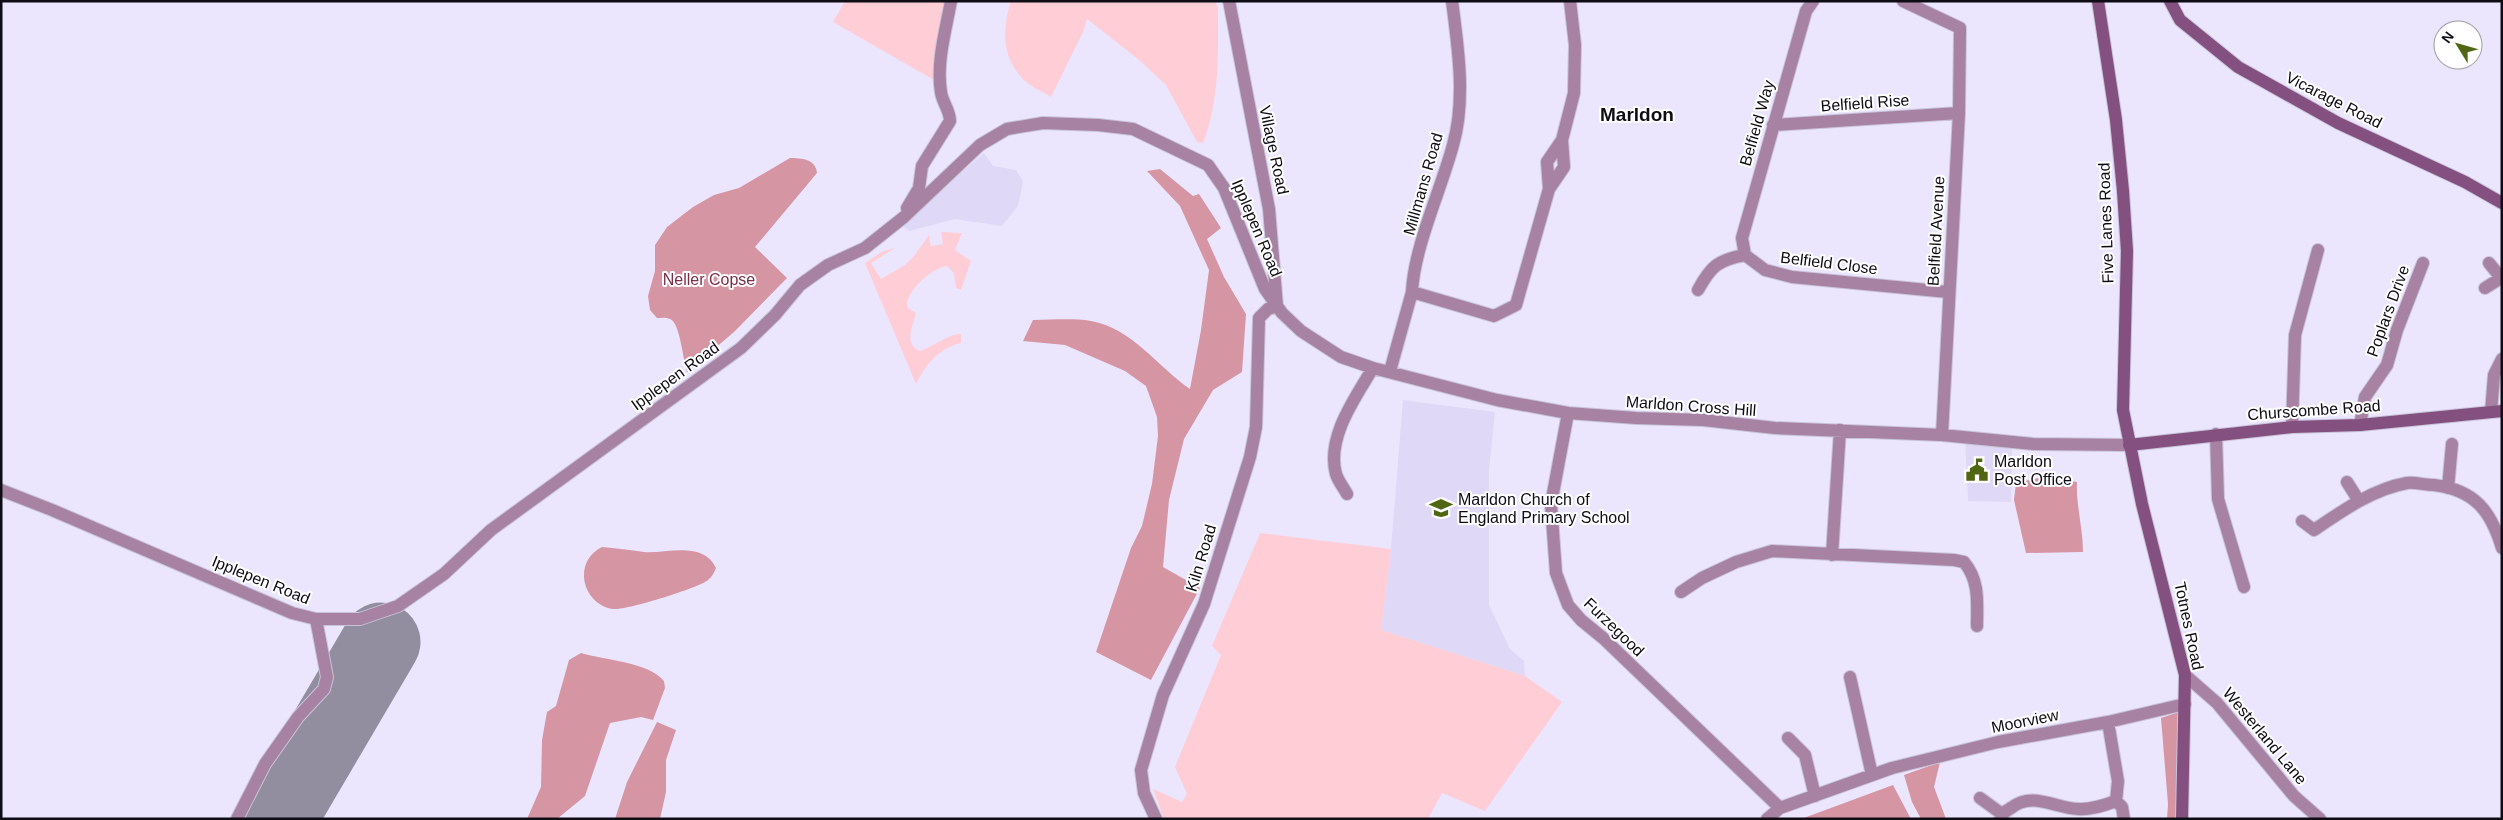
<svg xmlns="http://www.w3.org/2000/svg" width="2503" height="820" font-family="Arial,sans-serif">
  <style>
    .built { fill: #dfd8f6 }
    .green { fill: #ffcdd6 }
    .forest { fill: #d695a3 }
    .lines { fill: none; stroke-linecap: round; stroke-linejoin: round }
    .runway { stroke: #928ea0; stroke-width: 79 }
    .street-casing { stroke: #c8c3d9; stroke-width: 14 }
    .secondary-casing { stroke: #c8c3d9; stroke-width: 14 }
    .street { stroke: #a782a2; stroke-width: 12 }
    .secondary { stroke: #84507f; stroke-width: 12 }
    .labels { text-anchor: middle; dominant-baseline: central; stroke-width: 4; stroke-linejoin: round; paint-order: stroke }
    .street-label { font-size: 16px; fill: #0e0c14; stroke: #fff }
    .park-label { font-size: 16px; fill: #7b2d43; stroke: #fff }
    .poi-label { font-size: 16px; fill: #0e0c14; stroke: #fff; text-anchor: start }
    .quarter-label { font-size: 19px; font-weight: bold; fill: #0e0c14; stroke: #fff }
  </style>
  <rect width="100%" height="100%" fill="#ebe6fe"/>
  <path class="built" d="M 984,153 L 993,166 L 1016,170 L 1023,182 L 1018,206 L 1002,226 L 955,219 L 909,231 L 901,224 Z
    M 1403,400 L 1495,412 L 1489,470 L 1489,605 L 1510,649 L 1524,661 L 1525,676 L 1381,630 L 1391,549 Z
    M 1965,437 L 2012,442 L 2011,502 L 1968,501 Z"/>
  <path class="green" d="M 845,1 L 947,1 L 934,80 L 833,22 Z
    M 1011,1 L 1215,1 L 1218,7 C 1218,52 1220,100 1203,143 L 1197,142 L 1166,85 L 1138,59 L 1087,19 L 1083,32 L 1051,97 C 1043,92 1032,87 1025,81 C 1001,58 1002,30 1011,1 Z
    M 941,232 L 962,233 L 955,250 L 971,261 L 961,290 L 956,288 L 954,273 L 947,266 C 933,267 908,290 907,304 L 908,308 L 916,313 C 913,326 903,344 920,351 C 933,347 948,334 961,334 L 961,343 C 939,348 926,364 916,384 L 865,263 L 883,251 L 895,248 L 871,263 L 881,279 L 905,265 L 914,256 L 929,235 L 931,246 L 943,244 Z
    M 1260,533 L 1391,549 L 1381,630 L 1525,676 L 1562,702 L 1485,811 L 1442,793 L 1428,819 L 1164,819 L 1153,789 L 1182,802 L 1187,794 L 1175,767 L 1221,655 L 1212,646 Z"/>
  <path class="forest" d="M 790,158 C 801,158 816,159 817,173 L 755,247 L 787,278 L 734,332 L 687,372 C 683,360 680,322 670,319 C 666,317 661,318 657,318 L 650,310 L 648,296 L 655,271 L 655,245 L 667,227 L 693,207 L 714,195 L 739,188 Z
    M 1160,169 L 1193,196 L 1199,194 L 1221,228 L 1207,239 L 1224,277 L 1246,314 L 1242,372 L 1213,390 L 1184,439 L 1169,500 L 1163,567 L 1200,588 L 1151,680 L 1096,652 L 1131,548 L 1142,526 L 1152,484 L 1158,436 L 1157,417 L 1146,386 L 1125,371 L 1065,345 L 1023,341 L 1033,320 C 1052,320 1072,318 1091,321 C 1132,328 1158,367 1190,389 L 1201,330 L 1209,270 L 1180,206 L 1147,171 Z
    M 2043,477 L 2077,482 C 2076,506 2083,528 2083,552 L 2026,553 L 2014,500 L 2016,483 Z
    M 602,547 C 616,548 630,550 644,552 C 665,554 703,540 716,568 C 714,573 712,577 708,580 C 699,588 624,611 613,609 C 582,604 572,562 602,547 Z
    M 581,653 C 604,660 649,662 664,681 L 665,688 L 653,720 L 641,717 L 610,723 L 585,796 L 557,819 L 527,819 L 541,787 L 542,740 L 547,712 L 556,706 L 569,660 Z
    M 2179,712 L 2177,819 L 2167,819 L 2168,804 L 2161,718 Z
    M 657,722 L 676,730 L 666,760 L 666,792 L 660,819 L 615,819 L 627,782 Z
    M 1940,762 L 1934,787 L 1946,819 L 1921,819 L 1912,802 L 1904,775 Z
    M 1893,785 L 1911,819 L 1801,819 Z"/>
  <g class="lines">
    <path class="runway" d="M 277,819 L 381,642"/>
    <defs>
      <path id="street" d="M 1229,1 L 1269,209 L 1277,306
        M 1903,1 L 1960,28 L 1959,113 L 1942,435
        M 1773,125 L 1959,113
        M 1549,189 L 1547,162 L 1562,140 L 1574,93 L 1575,45 L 1570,1
        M 907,208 L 919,188 L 922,166 L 950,121 C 950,110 942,102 941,92 C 936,63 946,29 951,1
        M 1745,255 L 1742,238 L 1806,11 L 1813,1
        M 2489,263 L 2502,279
        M 2485,288 L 2501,278
        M 1698,290 C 1711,266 1718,260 1745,255 L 1765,270 L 1792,277 L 1948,292
        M 1412,292 L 1494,316 L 1516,305 L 1549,189 L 1564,167 L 1562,140
        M 1390,371 L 1412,292 C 1414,247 1441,190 1453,145 C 1466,100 1458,47 1452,1
        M 2491,412 L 2494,375 L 2502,359
        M 1568,413 L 1551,504 L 1556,573 L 1568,605 L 1581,620 L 1603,638 L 1780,808
        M 2360,425 L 2365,397 L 2387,365 L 2397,330 L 2423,263
        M 2292,427 L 2295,335 L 2318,250
        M 2216,434 L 2218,499 L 2244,587
        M 2347,482 L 2359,501
        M 2448,488 L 2452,444
        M 1,490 L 52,510 L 292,613 L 316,619 L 360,619 L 398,606 L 444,574 L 491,530 L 741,348 L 775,315 L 800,285 L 828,265 L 865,248 L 904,217 L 980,145 L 1007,129 L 1043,123 L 1098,125 L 1133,129 L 1208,165 L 1224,188 L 1265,289 L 1282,313 L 1301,331 L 1341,357 L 1373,368 L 1497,400 L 1568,413 L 1636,418 L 1703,420 L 1775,428 L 1942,435 L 2033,444 L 2129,445
        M 1347,494 C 1344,488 1338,481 1336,474 C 1326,438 1355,398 1373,368
        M 2302,521 L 2314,530 C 2342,511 2373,489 2407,483 C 2415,482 2425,485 2434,485 C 2475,490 2491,511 2502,548
        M 1832,555 L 1840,430
        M 1681,592 L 1702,578 L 1736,562 L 1772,551 L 1954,560 L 1964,562 C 1980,581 1977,603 1977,626
        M 2185,675 L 2217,703 L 2294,796 L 2320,819
        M 1850,677 L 1872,775
        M 1788,738 L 1805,755 L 1815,796
        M 1980,798 L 2002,814
        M 2116,801 L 2122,807 L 2124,819
        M 237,819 L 265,764 L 298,717 L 324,689 L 327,677 L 316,619
        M 1156,819 L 1144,793 L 1141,770 L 1163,695 L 1204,604 L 1250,457 L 1256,427 L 1259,318 L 1268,309 L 1277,306
        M 1767,819 L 1780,808 L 1892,768 L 1998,742 L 2108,722 L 2185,704
        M 2000,819 C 2002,813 2006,811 2011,808 C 2032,791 2055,808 2078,809 C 2091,810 2105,805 2116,801 L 2118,781 L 2108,722"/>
      <path id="secondary" d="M 2098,1 L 2116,120 L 2123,191 L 2127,251 L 2123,410 L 2142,504 L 2185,675 L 2182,819
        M 2170,1 L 2180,20 L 2238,67 L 2338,123 L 2465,182 L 2502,203
        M 2129,445 L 2292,427 L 2360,425 L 2502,411"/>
    </defs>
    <use href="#street" class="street-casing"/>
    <use href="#secondary" class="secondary-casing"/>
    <use href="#street" class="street"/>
    <use href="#secondary" class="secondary"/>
  </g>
  <defs>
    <symbol id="civic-bare" viewBox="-9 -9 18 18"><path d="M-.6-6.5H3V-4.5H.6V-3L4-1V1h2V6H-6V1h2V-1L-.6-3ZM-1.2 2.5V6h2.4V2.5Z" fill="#516613" stroke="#fff" stroke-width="2.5" paint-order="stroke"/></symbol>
    <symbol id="school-bare" viewBox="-9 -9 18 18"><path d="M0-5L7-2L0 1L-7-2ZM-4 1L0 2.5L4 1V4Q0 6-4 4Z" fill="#516613" stroke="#fff" stroke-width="2.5" paint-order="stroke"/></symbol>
  </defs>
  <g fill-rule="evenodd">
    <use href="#civic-bare" x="1961" y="454" width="32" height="32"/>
    <use href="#school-bare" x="1425" y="492" width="32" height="32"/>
  </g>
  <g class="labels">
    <g class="street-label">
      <text transform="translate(2334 100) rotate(27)">Vicarage Road</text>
      <text transform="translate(1865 103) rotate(-4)">Belfield Rise</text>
      <text transform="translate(1757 123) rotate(-74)">Belfield Way</text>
      <text transform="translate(1274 150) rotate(78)">Village Road</text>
      <text transform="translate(1423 184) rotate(-74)">Millmans Road</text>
      <text transform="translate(2106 223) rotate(-92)">Five Lanes Road</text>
      <text transform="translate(1257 228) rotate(67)">Ipplepen Road</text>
      <text transform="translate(1936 231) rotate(-87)">Belfield Avenue</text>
      <text transform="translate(1829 263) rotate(7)">Belfield Close</text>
      <text transform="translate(2388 311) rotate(-70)">Poplars Drive</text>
      <text transform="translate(675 376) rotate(-36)">Ipplepen Road</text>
      <text transform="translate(1691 406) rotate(4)">Marldon Cross Hill</text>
      <text transform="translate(2314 410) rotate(-4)">Churscombe Road</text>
      <text transform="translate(1201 558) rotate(-73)">Kiln Road</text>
      <text transform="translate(261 580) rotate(22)">Ipplepen Road</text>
      <text transform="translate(2189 626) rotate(78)">Totnes Road</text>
      <text transform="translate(1614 627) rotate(44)">Furzegood</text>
      <text transform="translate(2025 721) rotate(-11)">Moorview</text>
      <text transform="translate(2265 736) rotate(50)">Westerland Lane</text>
    </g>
    <g class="park-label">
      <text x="709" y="279">Neller Copse</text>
    </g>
    <g class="poi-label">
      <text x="1994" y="461">Marldon<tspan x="1994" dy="18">Post Office</tspan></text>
      <text x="1458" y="499">Marldon Church of<tspan x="1458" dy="18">England Primary School</tspan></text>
    </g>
    <g class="quarter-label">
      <text x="1637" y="114">Marldon</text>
    </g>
  </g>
  <rect width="2503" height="820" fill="none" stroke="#0e0c14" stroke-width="5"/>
  <g transform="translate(2458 45) rotate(307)"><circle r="24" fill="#ffffff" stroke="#9f9ea1"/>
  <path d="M0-4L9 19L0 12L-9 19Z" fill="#516613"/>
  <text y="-8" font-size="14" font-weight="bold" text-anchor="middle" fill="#0e0c14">N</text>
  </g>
</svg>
